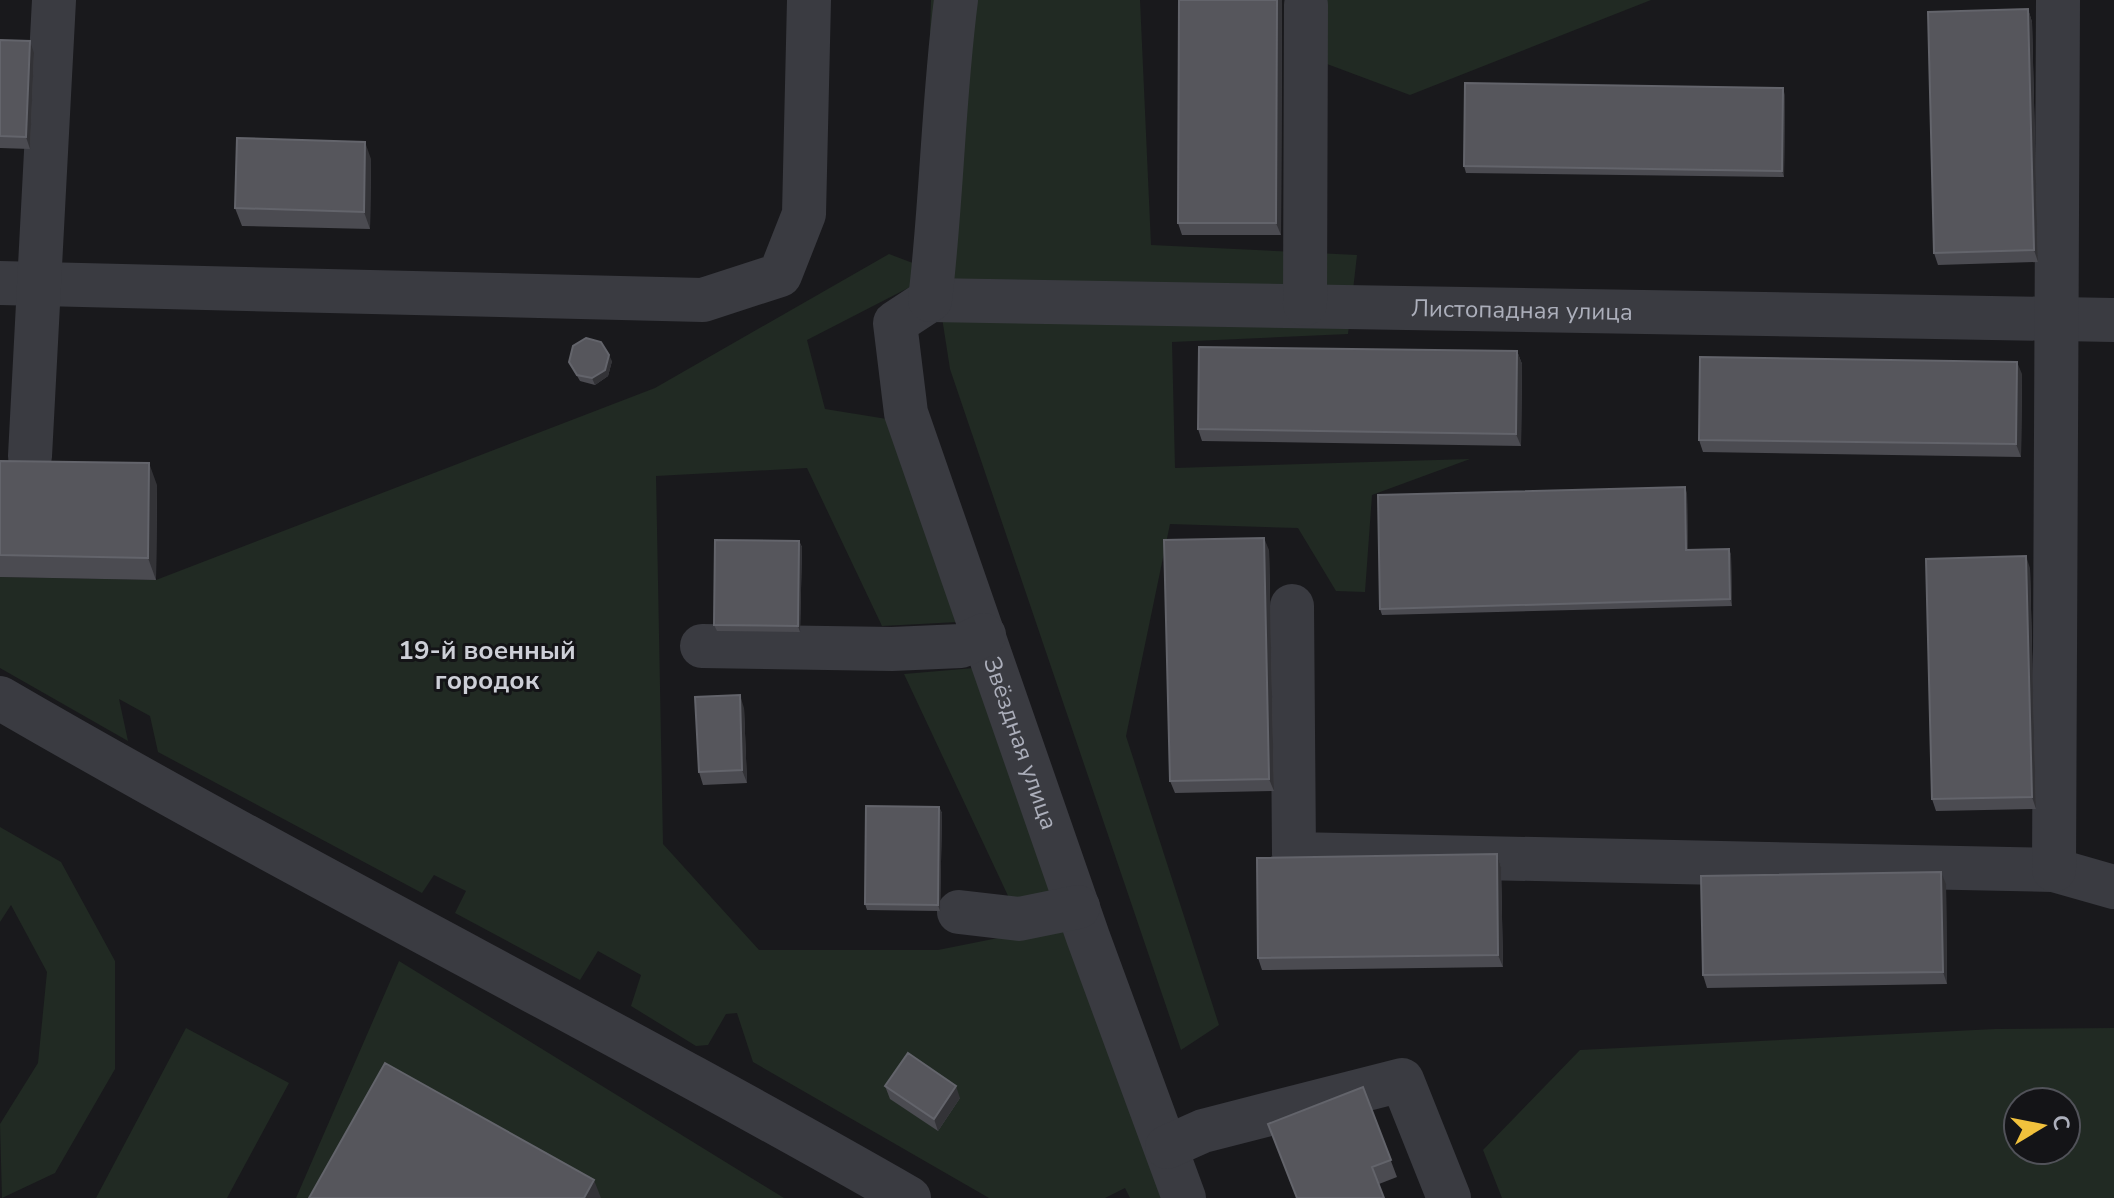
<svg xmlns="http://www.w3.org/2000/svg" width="2114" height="1198" font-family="'Nunito Sans',sans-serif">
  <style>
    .green { fill: #212a23; fill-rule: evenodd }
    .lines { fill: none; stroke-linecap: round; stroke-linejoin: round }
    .minor { stroke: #3a3b41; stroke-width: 44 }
    .wall { fill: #4b4b51 }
    .shaded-wall { fill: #333337 }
    .building { fill: #56565c; stroke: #63646b; stroke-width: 2 }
    .labels { text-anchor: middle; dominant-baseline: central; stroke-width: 6; stroke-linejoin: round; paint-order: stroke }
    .street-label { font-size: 24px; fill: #acafbb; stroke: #141417 }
    .neighbourhood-label { font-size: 26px; font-weight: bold; fill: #cdcfd7; stroke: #141417 }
  </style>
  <rect width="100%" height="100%" fill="#19191c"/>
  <path class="green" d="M 931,0 L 1140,0 L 1151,245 L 1357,255 L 1348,334 L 1172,342 L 1175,468 L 1470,459 L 1372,495 L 1365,592 L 1336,591 L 1298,528 L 1170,524 L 1126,736 L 1219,1025 L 1181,1050 L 950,369 L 925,208 Z
    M 1308,0 L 1651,0 L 1410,95 L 1319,61 Z
    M 889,254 L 918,265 L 910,287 L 807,340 L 825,409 L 887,419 L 958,622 L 882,626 L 807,468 L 656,476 L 663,844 L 759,950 L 938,950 L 1069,924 L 1169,1198 L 1130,1198 L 1125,1188 L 1105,1198 L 989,1198 L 753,1062 L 737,1013 L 726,1014 L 708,1045 L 696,1046 L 631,1006 L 641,975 L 598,951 L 580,980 L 455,913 L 466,891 L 434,875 L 422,893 L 158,752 L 150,716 L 119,699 L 128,741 L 0,668 L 0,577 L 156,580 L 655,388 Z
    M 974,668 L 1055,893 L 1010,900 L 904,674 Z
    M 0,827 L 61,862 L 115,961 L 115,1069 L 55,1173 L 2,1198 L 0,1124 L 38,1063 L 47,972 L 11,905 L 0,922 Z
    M 399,961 L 784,1198 L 296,1198 Z
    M 186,1028 L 289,1083 L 227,1198 L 96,1198 Z
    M 2114,1028 L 2114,1198 L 1502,1198 L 1483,1150 L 1580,1050 L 1995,1029 ZM 2018,1102 L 2066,1102 L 2066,1150 L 2018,1150 Z"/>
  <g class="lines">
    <g class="minor">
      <path d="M 0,283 L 703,300 L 780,275 L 804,214 L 809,0"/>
      <path id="s1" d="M 930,300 L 2114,320"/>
      <path id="s2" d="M 930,300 L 895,323 L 906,413 L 1088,937 L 1184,1198"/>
      <path d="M 930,300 C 942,200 943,100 956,0"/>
      <path d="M 1305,304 L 1306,5"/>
      <path d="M 30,456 L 54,0"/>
      <path d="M 1292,606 L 1294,854 L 2054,870 L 2114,887"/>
      <path d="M 702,646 L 892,649 L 961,646 L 984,635"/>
      <path d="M 0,698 C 299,872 609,1026 909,1198"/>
      <path d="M 2054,870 L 2058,0"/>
      <path d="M 959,912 L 1019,919 L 1078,907"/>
      <path d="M 1167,1147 L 1203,1131 L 1402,1080 L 1449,1198"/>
    </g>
  </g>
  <path class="wall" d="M 1282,0 L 1281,235 L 1182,235 L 1178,223 Z
    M 2028,9 L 2032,22 L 2038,262 L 1938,265 L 1934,253 Z
    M 0,40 L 34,53 L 30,149 L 0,148 Z
    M 1785,95 L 1784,177 L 1466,173 L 1464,166 Z
    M 371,159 L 370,229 L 242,226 L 235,208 Z
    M 1517,351 L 1522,364 L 1521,446 L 1202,441 L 1198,429 Z
    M 612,361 L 608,376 L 595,385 L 580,381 L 569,362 Z
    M 2022,374 L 2021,457 L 1703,452 L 1699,440 Z
    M 0,461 L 157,485 L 156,580 L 0,577 Z
    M 1687,493 L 1688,550 L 1729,549 L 1731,555 L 1732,606 L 1382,615 L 1380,609 Z
    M 799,541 L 802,547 L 800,632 L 717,631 L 714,625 Z
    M 1269,550 L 1274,791 L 1175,793 L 1170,781 Z
    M 2030,568 L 2036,809 L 1936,811 L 1932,799 Z
    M 744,708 L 747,783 L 703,785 L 699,772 Z
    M 939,807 L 942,813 L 940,911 L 867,910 L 865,904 Z
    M 1497,854 L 1501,867 L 1503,967 L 1262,970 L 1258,958 Z
    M 1946,884 L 1947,984 L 1707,988 L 1703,975 Z
    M 885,1086 L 960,1098 L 938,1131 L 890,1099 Z
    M 1363,1087 L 1397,1177 L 1379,1184 L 1297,1198 Z"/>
  <path class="shaded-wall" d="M 1277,0 L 1282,0 L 1281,235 L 1276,223 Z
    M 2028,9 L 2032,22 L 2038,262 L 2034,250 Z
    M 30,41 L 34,53 L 30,149 L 26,137 Z
    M 1783,88 L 1785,95 L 1784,177 L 1782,171 Z
    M 365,142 L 371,159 L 370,229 L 364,212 Z
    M 1517,351 L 1522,364 L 1521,446 L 1516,434 Z
    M 609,355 L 612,361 L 608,376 L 595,385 L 592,378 Z
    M 2017,362 L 2022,374 L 2021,457 L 2016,444 Z
    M 149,463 L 157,485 L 156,580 L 148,558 Z
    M 1685,487 L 1687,493 L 1688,556 L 1686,550 Z
    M 1264,538 L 1269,550 L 1274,791 L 1269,779 Z
    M 799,541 L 802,547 L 800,632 L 798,626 Z
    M 1729,549 L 1731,555 L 1732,606 L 1730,599 Z
    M 2026,556 L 2030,568 L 2036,809 L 2032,797 Z
    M 740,695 L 744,708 L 747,783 L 742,770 Z
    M 939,807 L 942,813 L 940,911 L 938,905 Z
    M 1497,854 L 1501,867 L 1503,967 L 1498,955 Z
    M 1941,872 L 1946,884 L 1947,984 L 1943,972 Z
    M 956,1086 L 960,1098 L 938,1131 L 934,1119 Z
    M 594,1180 L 601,1198 L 584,1198 Z"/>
  <path class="building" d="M 1179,0 L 1277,0 L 1276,223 L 1178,223 Z
    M 2028,9 L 2034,250 L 1934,253 L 1928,12 Z
    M 0,40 L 30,41 L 26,137 L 0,136 Z
    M 1465,83 L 1783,88 L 1782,171 L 1464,166 Z
    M 237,138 L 365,142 L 364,212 L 235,208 Z
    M 586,338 L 601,342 L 609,355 L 605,370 L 592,378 L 577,375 L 569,362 L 573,346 Z
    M 1199,347 L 1517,351 L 1516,434 L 1198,429 Z
    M 1700,357 L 2017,362 L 2016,444 L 1699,440 Z
    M 0,461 L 149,463 L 148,558 L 0,555 Z
    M 1685,487 L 1686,550 L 1729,549 L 1730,599 L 1380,609 L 1378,495 Z
    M 1264,538 L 1269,779 L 1170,781 L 1164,540 Z
    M 715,540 L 799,541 L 798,626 L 714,625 Z
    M 2026,556 L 2032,797 L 1932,799 L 1926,559 Z
    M 740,695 L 742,770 L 699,772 L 695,697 Z
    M 866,806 L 939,807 L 938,905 L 865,904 Z
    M 1497,854 L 1498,955 L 1258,958 L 1257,858 Z
    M 1941,872 L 1943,972 L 1703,975 L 1701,876 Z
    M 908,1053 L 956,1086 L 934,1119 L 885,1086 Z
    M 385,1063 L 594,1180 L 584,1198 L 309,1198 Z
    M 1363,1087 L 1391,1160 L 1372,1167 L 1384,1198 L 1297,1198 L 1268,1124 Z"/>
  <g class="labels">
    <g class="street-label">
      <text stroke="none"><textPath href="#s1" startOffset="592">Листопадная улица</textPath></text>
      <text stroke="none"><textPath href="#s2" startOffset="482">Звёздная улица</textPath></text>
    </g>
    <g class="neighbourhood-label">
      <text x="487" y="650">19-й военный<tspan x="487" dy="30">городок</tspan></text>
    </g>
  </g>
  <g transform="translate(2042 1126) rotate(80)"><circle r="38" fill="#141417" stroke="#515259" stroke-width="2"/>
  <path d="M0-6L14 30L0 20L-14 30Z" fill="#f1c13c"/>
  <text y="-12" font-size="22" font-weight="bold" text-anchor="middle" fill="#acafbb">С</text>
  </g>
</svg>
